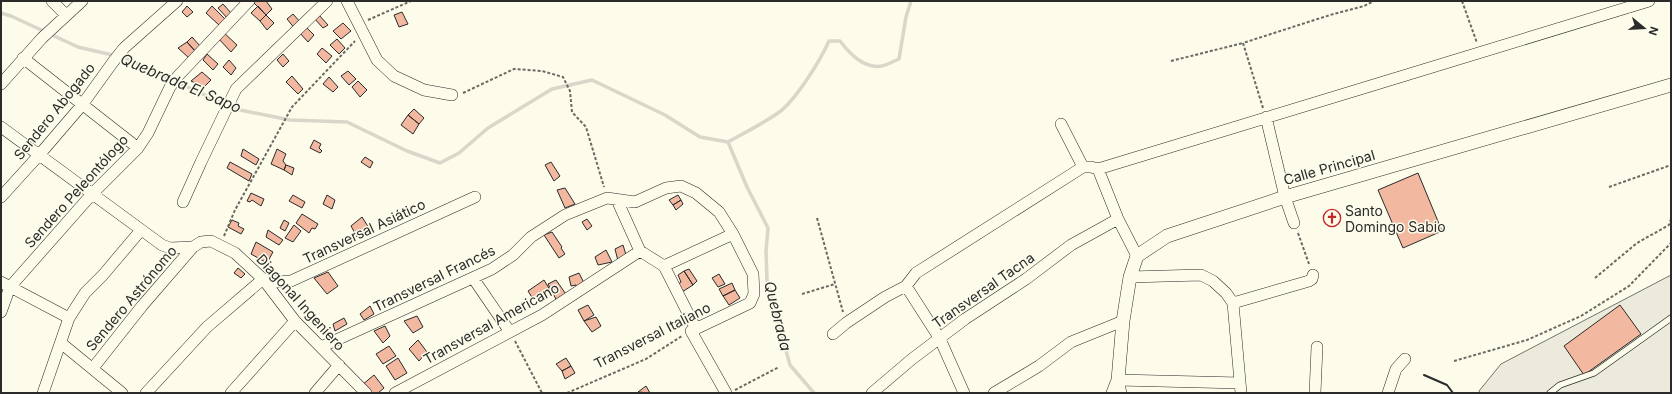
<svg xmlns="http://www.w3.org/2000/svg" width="1672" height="394" font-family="Inter,sans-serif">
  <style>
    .green { fill: #ecebdb; stroke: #74746e }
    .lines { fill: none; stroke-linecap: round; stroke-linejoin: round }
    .stream { stroke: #d8d7c9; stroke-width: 3.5 }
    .building { fill: #f2b8a0; stroke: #2b2b2b }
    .service-casing { stroke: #2b2b2b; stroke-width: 7 }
    .minor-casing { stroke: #2b2b2b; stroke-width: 12 }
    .tertiary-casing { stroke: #2b2b2b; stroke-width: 14 }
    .path { stroke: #6a6964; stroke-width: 2; stroke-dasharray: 3 2; stroke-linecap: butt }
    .service { stroke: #fdfbea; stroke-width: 5.5 }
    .minor { stroke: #fdfbea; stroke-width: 11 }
    .tertiary { stroke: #fdfbea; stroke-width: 13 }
    .wall { stroke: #2b2b2b; stroke-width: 2 }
    .labels { text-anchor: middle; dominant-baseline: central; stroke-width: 3; stroke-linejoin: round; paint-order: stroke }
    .street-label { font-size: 14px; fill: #2b2b2b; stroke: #fdfbea }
    .poi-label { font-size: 14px; fill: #2b2b2b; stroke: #fdfbea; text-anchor: start }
    .water-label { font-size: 15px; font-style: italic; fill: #2b2b2b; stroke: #fdfbea }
  </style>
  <rect width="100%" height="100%" fill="#fdfbea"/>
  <path class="green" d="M 1671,275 L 1671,393 L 1480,393 L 1479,391 L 1501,364 Z"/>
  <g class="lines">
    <path class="stream" d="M 1,13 L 11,16 L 78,47 L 125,58 L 235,109 L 290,120 L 347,122 L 407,151 L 440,163 L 459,153 L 488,128 L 552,89 L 592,80 L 665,115 L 700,137 L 728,142 C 744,133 768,121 782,110 C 798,96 820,61 829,41 L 840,41 C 850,54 864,69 882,66 C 887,65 894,61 899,59 L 906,17 L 911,1
      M 728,142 L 747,187 L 768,228 L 766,251 L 767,281 L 790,365 L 814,393"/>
  </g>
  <path class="building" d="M 256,1 L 266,1 L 272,9 L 266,15 L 254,3 Z
    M 223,4 L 232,14 L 228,19 L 218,8 Z
    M 187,6 L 193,12 L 187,17 L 182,12 Z
    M 212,6 L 226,20 L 220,26 L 206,13 Z
    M 258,6 L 266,15 L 260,21 L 251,13 Z
    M 402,12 L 408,24 L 399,27 L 394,15 Z
    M 293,14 L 301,23 L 295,29 L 287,19 Z
    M 318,14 L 328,25 L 323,28 L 314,18 Z
    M 266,15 L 274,23 L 267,30 L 260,21 Z
    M 343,23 L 351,31 L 341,39 L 333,31 Z
    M 305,26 L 314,35 L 308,42 L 299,32 Z
    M 222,31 L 237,45 L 231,52 L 217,37 Z
    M 192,37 L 200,46 L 196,52 L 187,42 Z
    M 337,39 L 345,48 L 339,54 L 330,45 Z
    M 187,42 L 196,52 L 189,58 L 178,48 Z
    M 322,48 L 332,56 L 326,63 L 317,54 Z
    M 207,54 L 218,64 L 213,70 L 203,60 Z
    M 283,54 L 289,61 L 283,67 L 277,60 Z
    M 229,60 L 236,68 L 231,75 L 223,67 Z
    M 348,71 L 356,79 L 349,85 L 341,76 Z
    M 202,72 L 211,80 L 204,87 L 191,81 Z
    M 292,76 L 303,89 L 298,94 L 286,82 Z
    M 329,77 L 338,87 L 333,92 L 323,84 Z
    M 358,81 L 367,90 L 360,97 L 352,87 Z
    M 414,109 L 424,118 L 419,124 L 408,115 Z
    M 408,115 L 419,124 L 413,134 L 401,125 Z
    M 314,140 L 321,144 L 319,148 L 322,151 L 320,153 L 310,148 Z
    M 243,149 L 259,159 L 256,165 L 241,156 Z
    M 277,149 L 286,154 L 283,161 L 286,165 L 284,170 L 271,164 Z
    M 365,157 L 373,162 L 370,168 L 361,162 Z
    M 230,162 L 252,174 L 249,181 L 227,168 Z
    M 551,162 L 560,176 L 554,181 L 545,165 Z
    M 286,165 L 294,168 L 292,175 L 284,170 Z
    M 1418,173 L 1442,231 L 1403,248 L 1378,190 Z
    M 565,188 L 575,204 L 565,208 L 557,190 Z
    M 251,193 L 264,199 L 261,206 L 252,200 L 250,202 L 247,201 Z
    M 293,195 L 305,202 L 302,208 L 289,201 Z
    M 327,195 L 335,200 L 332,209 L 323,204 Z
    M 678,195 L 681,200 L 673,205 L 669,200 Z
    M 681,200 L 683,204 L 676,210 L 673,205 Z
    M 302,214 L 318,224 L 315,229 L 312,228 L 309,233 L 296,223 Z
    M 362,217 L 369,228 L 357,237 L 351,226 Z
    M 587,219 L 592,226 L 587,230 L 582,222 Z
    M 232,220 L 239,223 L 238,226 L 244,229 L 241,234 L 228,227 Z
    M 284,220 L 289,223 L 285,231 L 280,228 Z
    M 294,225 L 301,231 L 293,242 L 285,238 Z
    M 268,230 L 283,240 L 279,245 L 266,237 Z
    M 552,232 L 562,247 L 561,248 L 565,254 L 559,258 L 544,235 Z
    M 256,242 L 273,252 L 267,263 L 251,254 Z
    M 623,245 L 627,258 L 618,261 L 615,249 Z
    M 606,250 L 612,262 L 598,265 L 595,257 Z
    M 238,268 L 245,274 L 241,278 L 234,273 Z
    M 689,269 L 697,281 L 693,285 L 684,271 Z
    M 684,271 L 693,285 L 682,292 L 677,285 L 681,282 L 678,275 Z
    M 328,272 L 338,286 L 327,294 L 314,278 Z
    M 579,273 L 585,285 L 577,290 L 576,285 L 571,286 L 569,277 Z
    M 719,274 L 725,284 L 718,287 L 712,278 Z
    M 544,280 L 550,290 L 533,299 L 528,291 Z
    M 556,280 L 568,297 L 558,303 L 548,284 Z
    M 732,283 L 735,290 L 723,296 L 719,289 Z
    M 410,288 L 413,292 L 406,297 L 402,292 Z
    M 735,290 L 740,298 L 729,305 L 723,296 Z
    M 588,305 L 594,315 L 584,321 L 578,310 Z
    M 1620,305 L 1641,334 L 1584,375 L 1564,346 Z
    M 370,306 L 374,314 L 364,320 L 360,314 Z
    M 417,316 L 423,327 L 413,333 L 404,321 Z
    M 596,317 L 601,326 L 592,332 L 584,321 Z
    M 344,318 L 347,324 L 335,331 L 333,324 Z
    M 385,326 L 390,336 L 383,343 L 374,331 Z
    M 418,340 L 427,352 L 419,361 L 409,349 Z
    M 389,346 L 396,356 L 383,364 L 376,354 Z
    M 398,358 L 407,373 L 395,380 L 386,366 Z
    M 566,358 L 571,366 L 562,371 L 556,364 Z
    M 571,366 L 575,373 L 565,379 L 562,371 Z
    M 374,375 L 384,388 L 378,393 L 369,393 L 362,385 Z
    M 646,386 L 650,393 L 638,392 Z"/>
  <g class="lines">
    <defs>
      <path id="service" d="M 1550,393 L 1560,385 L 1594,373 L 1671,318"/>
      <path id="minor" d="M 52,1 L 66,15
        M 347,1 L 377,60 L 394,76 L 424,90 L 452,95
        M 23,58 L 138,148
        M 1,84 L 42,38 L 82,1
        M 1266,117 L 1285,197 L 1294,223
        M 1061,124 L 1083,167 L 1091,167 L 1098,169 L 1118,219 L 1137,256
        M 1,127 L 162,245 L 170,248 L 193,247 L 201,242 L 211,241 L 235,253 L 263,279 L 295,321 L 366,393
        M 1098,169 C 1281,112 1466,58 1649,1
        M 1,197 L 40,154 L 82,105 L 113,62 L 124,48 L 177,1
        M 617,200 L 640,251 L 664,266 L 696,329
        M 183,202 L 201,162 L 236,89 L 327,1
        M 664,266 L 733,234
        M 1130,277 L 1201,275 L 1213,281 L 1226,293 L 1233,303 L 1241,393
        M 473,278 L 510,332
        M 1,282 L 69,318
        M 906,286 L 940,339 L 964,393
        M 1233,303 L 1309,281 L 1312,279 L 1313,275
        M 1,312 L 10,287 L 92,194 L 138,148 L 148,133 L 170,87 L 178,76 L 249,1
        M 833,334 L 846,323 L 885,297 L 906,286 L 916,273 L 1083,167
        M 61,343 L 122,393
        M 321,347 L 492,269 L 513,255 L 531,237 L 565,215 L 607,198 L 635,202 L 666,188 L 681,186 L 696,193 L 719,212 L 733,234 L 753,274 L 754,294 L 750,303 L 691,331 L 726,393
        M 93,368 L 142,306 L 193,247
        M 43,393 L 69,318 L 85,293 L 103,275 L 141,230
        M 146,393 L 207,327 L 263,279 L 277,282 L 291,281 L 475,197
        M 231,393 L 295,321
        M 315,393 L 339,365
        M 395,393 L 542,315 L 640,251
        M 872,393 L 912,359 L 965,319 L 1026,279 L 1071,245 L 1118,219
        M 994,393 L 1039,366 L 1071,342 L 1123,321
        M 1121,393 L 1118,380 L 1240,383
        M 1315,393 L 1317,347
        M 1388,393 L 1396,369 L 1405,359"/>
      <path id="tertiary" d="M 1113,393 L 1118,380 L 1123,321 L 1130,277 L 1137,256 L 1167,236 L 1285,197 L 1671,85"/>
    </defs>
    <use href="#service" class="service-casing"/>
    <use href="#minor" class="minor-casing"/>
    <use href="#tertiary" class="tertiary-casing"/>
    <path class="path" d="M 1462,1 L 1477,43
      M 368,20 L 411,1
      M 1171,61 L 1243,43
      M 463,93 L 514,69 L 542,71 L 563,77 L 570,91 L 572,112 L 586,127 L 604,187
      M 1263,108 L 1243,43 L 1330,15 L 1364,6 L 1374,1
      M 1609,187 L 1671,165
      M 817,218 L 843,312
      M 1298,233 L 1309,264
      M 224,236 L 235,210 L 292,107 L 355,41
      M 1595,278 L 1637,243 L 1669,225 L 1671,219
      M 802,294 L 835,284
      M 515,341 L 542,393
      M 1454,361 L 1527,340 L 1581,316 L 1629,286 L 1671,243
      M 735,390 L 779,367
      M 567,393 L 646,359 L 682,336"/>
    <use href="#service" class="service"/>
    <use href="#minor" class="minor"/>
    <use href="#tertiary" class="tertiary"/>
    <path class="wall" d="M 1424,375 L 1447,385 L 1453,393"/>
  </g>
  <defs>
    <symbol id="church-ring" viewBox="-11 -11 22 22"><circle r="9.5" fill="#fdfbea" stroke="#c62828" stroke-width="1.5"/><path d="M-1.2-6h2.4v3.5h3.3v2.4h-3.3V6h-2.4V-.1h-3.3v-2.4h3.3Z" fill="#c62828"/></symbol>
  </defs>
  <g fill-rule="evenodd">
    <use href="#church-ring" x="1322" y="208" width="20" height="20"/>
  </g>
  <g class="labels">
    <g class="street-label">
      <text transform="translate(54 111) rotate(-51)">Sendero Abogado</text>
      <text transform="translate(1329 167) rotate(-16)">Calle Principal</text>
      <text transform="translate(76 191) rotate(-48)">Sendero Peleontólogo</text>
      <text transform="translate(364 231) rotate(-25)">Transversal Asiático</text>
      <text transform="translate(434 278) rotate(-26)">Transversal Francés</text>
      <text transform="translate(983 290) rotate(-35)">Transversal Tacna</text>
      <text transform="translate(131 298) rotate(-50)">Sendero Astrónomo</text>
      <text transform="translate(301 302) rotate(48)">Diagonal Ingeniero</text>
      <text transform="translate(491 323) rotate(-29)">Transversal Americano</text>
      <text transform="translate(652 335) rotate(-27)">Transversal Italiano</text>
    </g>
    <g class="poi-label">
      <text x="1345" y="210">Santo<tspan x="1345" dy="16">Domingo Sabio</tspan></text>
    </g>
    <g class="water-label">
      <text transform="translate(181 83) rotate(23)">Quebrada El Sapo</text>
      <text transform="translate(778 316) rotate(76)">Quebrada</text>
    </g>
  </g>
  <rect width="1672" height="394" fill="none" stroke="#2b2b2b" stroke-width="4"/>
  <g transform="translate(1644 28) rotate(108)" stroke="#fdfbea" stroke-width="3" paint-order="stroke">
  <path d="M0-3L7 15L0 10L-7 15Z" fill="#2b2b2b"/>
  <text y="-6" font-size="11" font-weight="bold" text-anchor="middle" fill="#2b2b2b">N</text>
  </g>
</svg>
